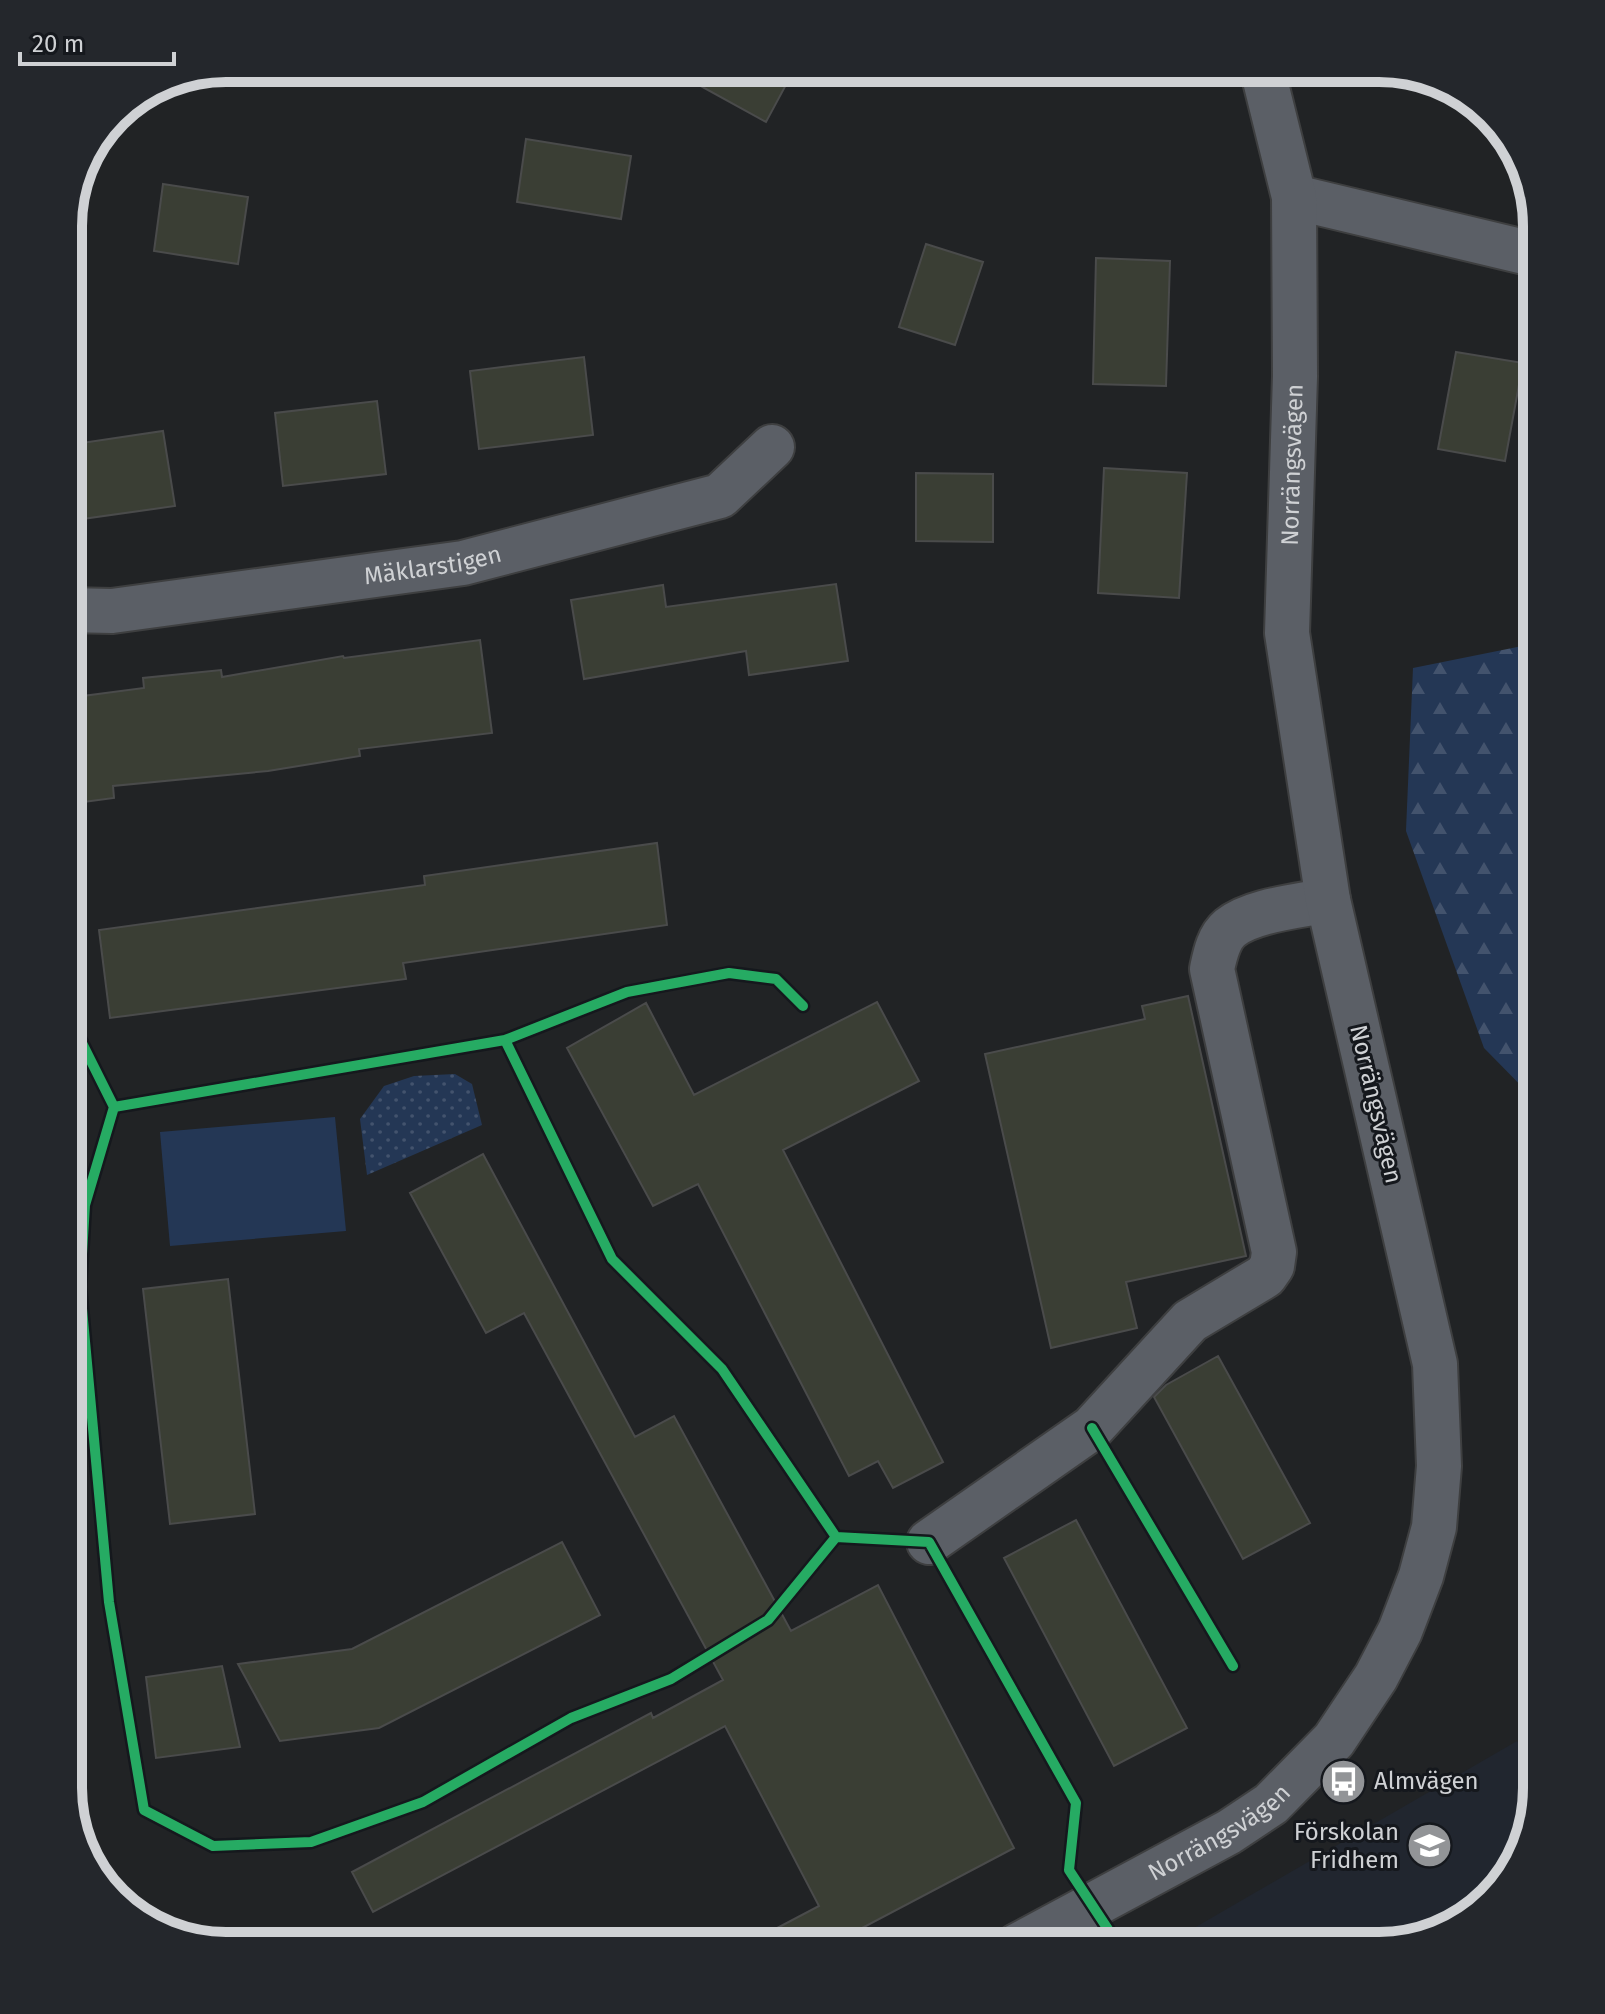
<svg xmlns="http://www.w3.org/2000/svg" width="1605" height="2014" font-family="'Fira Sans',sans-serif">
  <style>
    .built { fill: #21262f }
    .forest { fill: url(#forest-firs) }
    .park { fill: url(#park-dots) }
    .pitch { fill: #243755 }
    .building { fill: #3a3e34; stroke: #4a4b4b; stroke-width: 2 }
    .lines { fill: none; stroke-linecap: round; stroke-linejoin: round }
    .minor-casing { stroke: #3e3f40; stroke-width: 48 }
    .minor { stroke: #5b5f66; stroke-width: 44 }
    .cycleway-casing { stroke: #15181d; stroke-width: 15 }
    .cycleway { stroke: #26ab63; stroke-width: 10 }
    .labels { text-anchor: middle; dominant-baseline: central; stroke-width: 6; stroke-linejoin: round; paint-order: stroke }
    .street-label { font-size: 24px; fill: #cfd1d4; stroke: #15181d }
    .poi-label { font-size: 24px; fill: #cfd1d4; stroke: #15181d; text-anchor: start }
    .rim { fill: none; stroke: #cfd1d4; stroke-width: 10 }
  </style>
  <defs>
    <pattern id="forest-firs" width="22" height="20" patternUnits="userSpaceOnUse" patternTransform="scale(2)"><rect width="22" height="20" fill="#243755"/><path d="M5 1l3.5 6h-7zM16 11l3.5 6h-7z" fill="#43536d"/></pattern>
    <pattern id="park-dots" width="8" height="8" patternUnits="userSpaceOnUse" patternTransform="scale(2)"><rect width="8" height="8" fill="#243755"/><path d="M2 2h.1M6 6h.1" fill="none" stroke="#43536d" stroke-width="1.8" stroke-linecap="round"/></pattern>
  </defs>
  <rect width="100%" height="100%" fill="#212325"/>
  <path class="built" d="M 1517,1741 L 1537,1777 L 1537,1788 L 1520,1858 L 1467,1919 L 1379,1946 L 1178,1946 L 1175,1939 Z"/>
  <path class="forest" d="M 1537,643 L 1537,1102 L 1484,1048 L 1406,831 L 1413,668 Z"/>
  <path class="park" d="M 455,1074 L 472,1084 L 482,1125 L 367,1175 L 360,1119 L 384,1086 L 414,1076 Z"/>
  <path class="pitch" d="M 335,1117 L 346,1231 L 170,1246 L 160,1132 Z"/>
  <path class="building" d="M 668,68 L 795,68 L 766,122 Z
    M 526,139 L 631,156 L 621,219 L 517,202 Z
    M 163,184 L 248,197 L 238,264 L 154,251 Z
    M 926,244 L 983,262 L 955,345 L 899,327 Z
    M 1096,258 L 1170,261 L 1166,386 L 1093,384 Z
    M 1456,352 L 1523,363 L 1505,461 L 1438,449 Z
    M 584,357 L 593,435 L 479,449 L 470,371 Z
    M 377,401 L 386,474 L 283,486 L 275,413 Z
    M 163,431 L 175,506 L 68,521 L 68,445 Z
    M 1104,468 L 1187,473 L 1179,598 L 1098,593 Z
    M 916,473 L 993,474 L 993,542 L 916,541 Z
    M 836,584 L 848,661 L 749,675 L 746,651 L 584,679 L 571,600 L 663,585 L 666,607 Z
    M 480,640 L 492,733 L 359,749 L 360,756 L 268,771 L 113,786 L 114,798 L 68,804 L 68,698 L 144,688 L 143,678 L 221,670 L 222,677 L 343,656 L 344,658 Z
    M 657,843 L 667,925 L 403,963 L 406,979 L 110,1018 L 99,930 L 425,885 L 424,876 Z
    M 1188,996 L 1246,1256 L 1126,1282 L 1137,1328 L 1051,1348 L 985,1054 L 1145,1019 L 1142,1006 Z
    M 877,1002 L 919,1081 L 783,1150 L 943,1462 L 893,1488 L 878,1461 L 849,1476 L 698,1184 L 653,1206 L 567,1048 L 646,1003 L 694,1095 Z
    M 483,1154 L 635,1437 L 674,1416 L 791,1631 L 878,1585 L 1014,1848 L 828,1946 L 743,1946 L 819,1906 L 725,1726 L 373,1912 L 352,1872 L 651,1713 L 653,1718 L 723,1680 L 524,1313 L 486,1333 L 410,1193 Z
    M 228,1279 L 255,1514 L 170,1524 L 143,1289 Z
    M 1218,1356 L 1310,1523 L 1243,1559 L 1154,1397 L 1166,1385 Z
    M 1076,1520 L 1187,1728 L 1114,1766 L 1004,1558 Z
    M 562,1542 L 600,1615 L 379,1728 L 280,1741 L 238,1664 L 352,1649 Z
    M 222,1666 L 240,1747 L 156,1758 L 146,1677 Z"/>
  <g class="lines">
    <defs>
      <g id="minor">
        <path d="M 1294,197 L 1537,255"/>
        <path id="s1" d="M 68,610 L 112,611 L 463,563 L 720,496 L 772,447"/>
        <path d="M 929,1542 L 1092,1428 L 1190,1321 L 1265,1276 L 1272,1266 L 1274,1252 L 1212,969 C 1215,955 1218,938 1230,928 C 1252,910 1300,906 1328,900"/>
        <path id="s2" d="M 1017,1946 L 1229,1832 L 1271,1804 L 1334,1740 L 1376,1677 L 1400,1631 L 1421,1576 L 1434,1527 L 1439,1466 L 1435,1364 L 1328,900 L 1287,633 L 1295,376 L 1294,197 L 1262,68"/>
      </g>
    </defs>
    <use href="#minor" class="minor-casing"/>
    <use href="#minor" class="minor"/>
    <defs>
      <path id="cycleway" d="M 68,1015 L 114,1107 L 505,1040 L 612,1259 L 722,1369 L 836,1537 L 929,1542 L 1076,1803 L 1069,1870 L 1119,1946
        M 505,1040 L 627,992 L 729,973 L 776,979 L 803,1006
        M 114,1107 L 85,1205 L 80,1287 L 109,1602 L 144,1810 L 213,1846 L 311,1842 L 423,1802 L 571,1718 L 671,1679 L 768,1620 L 836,1537
        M 1092,1428 L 1233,1666"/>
    </defs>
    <use href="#cycleway" class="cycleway-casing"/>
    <use href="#cycleway" class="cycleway"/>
  </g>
  <defs>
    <symbol id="bus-disc" viewBox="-11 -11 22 22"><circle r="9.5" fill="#929497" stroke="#15181d"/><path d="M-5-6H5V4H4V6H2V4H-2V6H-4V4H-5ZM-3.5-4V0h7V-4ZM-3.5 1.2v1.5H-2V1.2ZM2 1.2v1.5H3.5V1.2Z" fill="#fff"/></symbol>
    <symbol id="school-disc" viewBox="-11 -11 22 22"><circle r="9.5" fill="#929497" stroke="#15181d"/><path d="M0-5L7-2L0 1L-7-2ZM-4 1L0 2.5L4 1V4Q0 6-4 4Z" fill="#fff"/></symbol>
  </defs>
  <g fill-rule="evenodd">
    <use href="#bus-disc" x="1318" y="1756" width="51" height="51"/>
    <use href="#school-disc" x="1404" y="1820" width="51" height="51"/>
  </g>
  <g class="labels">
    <g class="street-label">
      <text stroke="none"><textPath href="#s2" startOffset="1696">Norrängsvägen</textPath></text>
      <text stroke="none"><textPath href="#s1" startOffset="368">Mäklarstigen</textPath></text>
      <text transform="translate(1376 1104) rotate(77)">Norrängsvägen</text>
      <text stroke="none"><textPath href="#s2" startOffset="232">Norrängsvägen</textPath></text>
    </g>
    <g class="poi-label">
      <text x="1374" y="1781">Almvägen</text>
      <text x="1399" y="1832" text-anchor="end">Förskolan<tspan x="1399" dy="28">Fridhem</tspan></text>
    </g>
  </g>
  <path d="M0 0H1605V2014H0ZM226 82H1379A144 144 0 0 1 1523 226V1788A144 144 0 0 1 1379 1932H226A144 144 0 0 1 82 1788V226A144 144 0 0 1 226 82Z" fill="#24272c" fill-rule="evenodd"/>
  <path class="rim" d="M226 82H1379A144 144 0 0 1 1523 226V1788A144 144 0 0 1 1379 1932H226A144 144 0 0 1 82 1788V226A144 144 0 0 1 226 82Z"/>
  <path d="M20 52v12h154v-12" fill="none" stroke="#cfd1d4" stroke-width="4"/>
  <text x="32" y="52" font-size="24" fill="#cfd1d4" stroke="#15181d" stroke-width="6" paint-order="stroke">20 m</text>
</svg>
